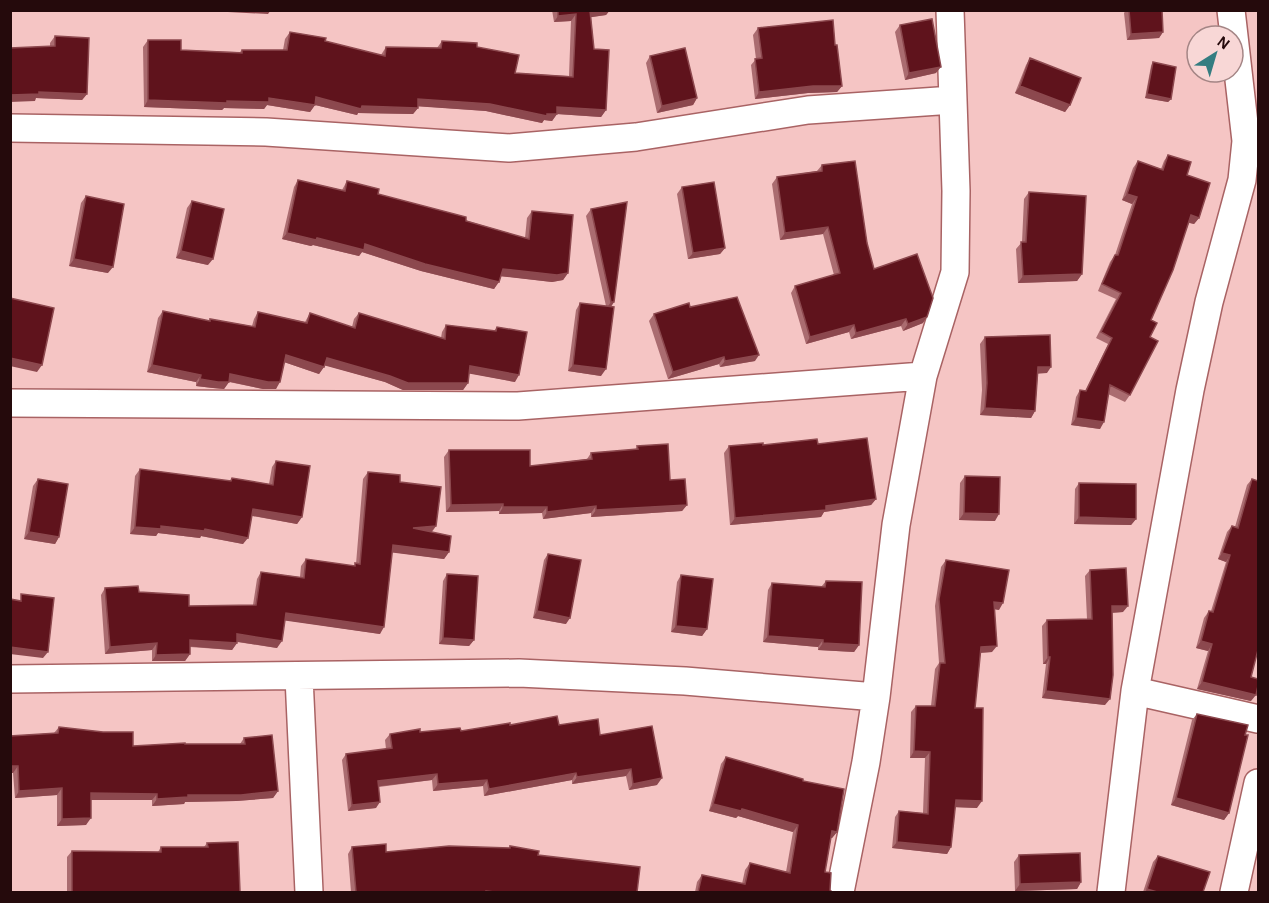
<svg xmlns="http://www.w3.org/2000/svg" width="1269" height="903" font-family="'Alegreya Sans',sans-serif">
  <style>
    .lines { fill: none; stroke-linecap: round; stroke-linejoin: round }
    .street-casing { stroke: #a96364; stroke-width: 30 }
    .street { stroke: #fff; stroke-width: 27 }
    .wall { fill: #aa6c70 }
    .shaded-wall { fill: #8c484e }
    .building { fill: #5f131c; stroke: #8c484e; stroke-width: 1.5 }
  </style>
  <rect width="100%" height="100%" fill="#f5c5c4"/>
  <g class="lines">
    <defs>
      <path id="street" d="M 950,10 L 953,100
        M 10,128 L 266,132 L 509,148 L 636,137 L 808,110 L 953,100 L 956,191 L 955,272 L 923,376 L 896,525 L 876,697 L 866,762 L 840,892
        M 10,403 L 518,406 L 923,376
        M 299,677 L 309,892
        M 10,679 L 519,673 L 685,681 L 876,697
        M 1135,691 L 1258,719
        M 1111,892 L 1135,691 L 1190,390 L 1209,302 L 1242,180 L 1246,141 L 1231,10
        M 1234,892 L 1258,783"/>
    </defs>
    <use href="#street" class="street-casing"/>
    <use href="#street" class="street"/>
  </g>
  <path class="wall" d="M 552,10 L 610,10 L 606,15 L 591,17 L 594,49 L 606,110 L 601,117 L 557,114 L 552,121 L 544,120 L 542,123 L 486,111 L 418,106 L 418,108 L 413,114 L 358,113 L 357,115 L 315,105 L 310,112 L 267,105 L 264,109 L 224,108 L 222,110 L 144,107 L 143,47 L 148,40 L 181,50 L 240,52 L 242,50 L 283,50 L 285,39 L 290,32 L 381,55 L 386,47 L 437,48 L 442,41 L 477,47 L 515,73 L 569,76 L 571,21 L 554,22 Z
    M 1126,10 L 1162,10 L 1163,32 L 1159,38 L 1127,40 L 1124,13 Z
    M 900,25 L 936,73 L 905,80 L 895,32 Z
    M 758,28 L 835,45 L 842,86 L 837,92 L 808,93 L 755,99 L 751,65 L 756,59 L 753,35 Z
    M 55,36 L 87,94 L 82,100 L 36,98 L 35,101 L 50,46 L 50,43 Z
    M 650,56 L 697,98 L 693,105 L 657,113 L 646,63 Z
    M 1030,58 L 1070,105 L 1065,112 L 1015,93 L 1026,65 Z
    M 1153,62 L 1171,99 L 1168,102 L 1145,98 L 1151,66 Z
    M 1168,155 L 1187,175 L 1199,218 L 1194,224 L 1189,223 L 1151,320 L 1150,337 L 1130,395 L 1125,402 L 1108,394 L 1100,429 L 1071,425 L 1076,397 L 1080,390 L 1085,391 L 1108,344 L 1096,338 L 1116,299 L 1098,291 L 1110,262 L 1115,255 L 1132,204 L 1122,200 L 1133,168 L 1138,161 L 1161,169 L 1164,161 Z
    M 822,165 L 867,243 L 874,269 L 923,323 L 903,331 L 901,326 L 851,339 L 849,332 L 806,344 L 791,293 L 795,286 L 834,275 L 823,234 L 780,240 L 772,184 L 777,177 L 817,171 Z
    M 298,180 L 342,190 L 347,181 L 378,194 L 525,238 L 527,218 L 532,211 L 568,273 L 563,280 L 552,282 L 501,276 L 494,289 L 421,271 L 362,252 L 359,256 L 313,245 L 311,246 L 282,239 L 294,187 Z
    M 682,187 L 725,248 L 720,254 L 688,259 L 677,194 Z
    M 1029,192 L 1082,274 L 1077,281 L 1018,283 L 1016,249 L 1022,242 L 1024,199 Z
    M 86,196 L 108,273 L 69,266 L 81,203 Z
    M 192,201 L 208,265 L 176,258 L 187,208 Z
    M 591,209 L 614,302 L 611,307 L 601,376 L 568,371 L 576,310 L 580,303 L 606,306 L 586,216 Z
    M 690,307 L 755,361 L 720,367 L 719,364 L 668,379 L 649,321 L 654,314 Z
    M 163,311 L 209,321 L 210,319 L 252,326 L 254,319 L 258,312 L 305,322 L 310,313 L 352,327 L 354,319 L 359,313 L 441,338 L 442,332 L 446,325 L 494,331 L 497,327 L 515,382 L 469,373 L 468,383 L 463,390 L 403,390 L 385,382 L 325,365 L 319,374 L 284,362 L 276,389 L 263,389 L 229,382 L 224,389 L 213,388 L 196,386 L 196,382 L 147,372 L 158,318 Z
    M 985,337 L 1047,373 L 1038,373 L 1035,411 L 1031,418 L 980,415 L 982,390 L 980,344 Z
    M 818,444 L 876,499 L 871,505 L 824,512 L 821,517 L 730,525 L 724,453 L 729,446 Z
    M 637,446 L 670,480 L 687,505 L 682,511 L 591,517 L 591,513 L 543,519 L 542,513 L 499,514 L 499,511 L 446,512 L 444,457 L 449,450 L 530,466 L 587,459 L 591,453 L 635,450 Z
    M 276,461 L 302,517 L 297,524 L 252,516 L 243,544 L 201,536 L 200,538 L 158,533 L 156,536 L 130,534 L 135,476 L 140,469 L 230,481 L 232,478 L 269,484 L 272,467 Z
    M 368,472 L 400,482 L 436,526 L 432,532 L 449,552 L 444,559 L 392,552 L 380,634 L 285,620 L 277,648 L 237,642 L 237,643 L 232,650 L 190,647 L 190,654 L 185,661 L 152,661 L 152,650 L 105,654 L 101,595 L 105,588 L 139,592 L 189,606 L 253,605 L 257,579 L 261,572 L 300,577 L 301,566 L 306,559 L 354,566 L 356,564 L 363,479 Z
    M 965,476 L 995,521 L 959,520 L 960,483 Z
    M 38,479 L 59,537 L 55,544 L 24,539 L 33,486 Z
    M 1252,479 L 1251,677 L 1251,701 L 1197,689 L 1208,651 L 1196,648 L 1204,618 L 1209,611 L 1211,611 L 1226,562 L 1218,559 L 1227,532 L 1232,526 L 1235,527 L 1247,485 Z
    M 1079,483 L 1136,519 L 1131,525 L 1074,524 L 1075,489 Z
    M 548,554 L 566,624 L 533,618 L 544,560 Z
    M 946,560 L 999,610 L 994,609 L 992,652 L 980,653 L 975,708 L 977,808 L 955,807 L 951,847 L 947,854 L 892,848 L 895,817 L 899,811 L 923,813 L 925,758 L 910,758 L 911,712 L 916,706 L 931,706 L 935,669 L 939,663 L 935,606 L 941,567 Z
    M 1090,570 L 1123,612 L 1112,613 L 1105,705 L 1042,698 L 1046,664 L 1043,664 L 1042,626 L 1047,620 L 1087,619 L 1085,576 Z
    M 447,574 L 474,640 L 469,646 L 439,644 L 443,581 Z
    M 681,575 L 707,629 L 702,636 L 671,632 L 677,582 Z
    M 826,581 L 859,645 L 854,652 L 818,650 L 818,647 L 763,642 L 768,590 L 772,583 L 821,587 Z
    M 1197,714 L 1245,735 L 1229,813 L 1224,820 L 1171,805 L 1192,720 Z
    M 510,725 L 559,725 L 600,735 L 657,785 L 629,790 L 626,776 L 572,784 L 572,780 L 484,796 L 483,786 L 433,791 L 432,780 L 379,787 L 376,808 L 348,811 L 342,760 L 346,754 L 386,749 L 385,740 L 390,734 L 461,731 Z
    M 59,727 L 133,746 L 240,744 L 244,738 L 278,791 L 273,798 L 236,801 L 185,802 L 184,804 L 152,806 L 152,800 L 91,800 L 86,825 L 57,826 L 57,795 L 15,798 L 13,773 L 10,773 L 10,736 L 54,733 Z
    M 726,757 L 803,781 L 837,832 L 832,838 L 831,838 L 825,872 L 830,890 L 832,892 L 695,892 L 697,882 L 702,875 L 742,884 L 745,870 L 750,863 L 786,872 L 793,832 L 738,816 L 736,818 L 709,811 L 721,764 Z
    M 207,843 L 240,892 L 67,892 L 67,857 L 72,851 L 158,852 L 161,847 L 204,847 Z
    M 510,846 L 538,855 L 637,892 L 351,892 L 348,854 L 352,847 L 386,852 L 509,848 Z
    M 1019,855 L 1081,882 L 1077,889 L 1015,891 L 1014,862 Z
    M 1158,856 L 1203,892 L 1143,892 L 1153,862 Z"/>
  <path class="shaded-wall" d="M 190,10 L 271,10 L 268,14 Z
    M 610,10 L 606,15 L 586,18 L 590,11 Z
    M 576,14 L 571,21 L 554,22 L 558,16 Z
    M 1163,32 L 1159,38 L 1127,40 L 1131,34 Z
    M 941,67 L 936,73 L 905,80 L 909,73 Z
    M 813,86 L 842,86 L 837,92 L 808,93 L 755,99 L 759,92 Z
    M 1020,86 L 1070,105 L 1065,112 L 1015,93 Z
    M 39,92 L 87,94 L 82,100 L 36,98 L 35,101 L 10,102 L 10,95 Z
    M 1147,94 L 1171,99 L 1168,102 L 1145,98 Z
    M 316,97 L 418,108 L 413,114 L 358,113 L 357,115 L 311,104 Z
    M 269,98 L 315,105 L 310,112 L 267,105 L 264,109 L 224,108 L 222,110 L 144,107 L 148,100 L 227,101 Z
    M 697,98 L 693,105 L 657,113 L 662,106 Z
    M 418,99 L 490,104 L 547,114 L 557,107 L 606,110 L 601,117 L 557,114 L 552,121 L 544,120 L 542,123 L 486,111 L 413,106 Z
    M 1127,194 L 1137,197 L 1132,204 L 1122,200 Z
    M 1191,215 L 1199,218 L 1194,224 L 1187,222 Z
    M 828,227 L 823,234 L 780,240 L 785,233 Z
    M 287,233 L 365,244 L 499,282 L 494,289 L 421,271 L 362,252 L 359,256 L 313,245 L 311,246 L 282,239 Z
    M 725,248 L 720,254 L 688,259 L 693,253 Z
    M 181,251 L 213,259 L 208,265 L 176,258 Z
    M 74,259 L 113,267 L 108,273 L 69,266 Z
    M 503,269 L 568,273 L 563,280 L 552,282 L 498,276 Z
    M 1082,274 L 1077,281 L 1018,283 L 1023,276 Z
    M 611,302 L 614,302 L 609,309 L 606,309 Z
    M 927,317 L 923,323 L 903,331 L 908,324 Z
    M 906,319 L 901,326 L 851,339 L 856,333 Z
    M 854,325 L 849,332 L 806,344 L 810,337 Z
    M 286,355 L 324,367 L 319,374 L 281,361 Z
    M 759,355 L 755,361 L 720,367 L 725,361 Z
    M 724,357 L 719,364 L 668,379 L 673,372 Z
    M 10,358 L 42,365 L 37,372 L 10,366 Z
    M 327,358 L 468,383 L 463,390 L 403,390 L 385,382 L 323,365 Z
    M 152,365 L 201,375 L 196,382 L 147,372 Z
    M 573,365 L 606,369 L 601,376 L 568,371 Z
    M 470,366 L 519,375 L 515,382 L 466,373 Z
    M 1038,367 L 1051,367 L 1047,373 L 1034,374 Z
    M 230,374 L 280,382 L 276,389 L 263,389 L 226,381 Z
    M 200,379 L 229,382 L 224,389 L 213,388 L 196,386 Z
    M 985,408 L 1035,411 L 1031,418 L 980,415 Z
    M 1076,418 L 1104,422 L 1100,429 L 1071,425 Z
    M 876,499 L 871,505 L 824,512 L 821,517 L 730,525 L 735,518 Z
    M 503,504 L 499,511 L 446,512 L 451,505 Z
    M 687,505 L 682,511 L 591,517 L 596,510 Z
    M 596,506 L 591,513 L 543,519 L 547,512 Z
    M 503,507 L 547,507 L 542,513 L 499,514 Z
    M 253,509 L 302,517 L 297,524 L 248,515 Z
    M 964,513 L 999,514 L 995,521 L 959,520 Z
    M 1079,517 L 1136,519 L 1131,525 L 1074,524 Z
    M 161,526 L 205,529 L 248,538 L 243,544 L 201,536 L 200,538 L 158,533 L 156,536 L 130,534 L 135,527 Z
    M 436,526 L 431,532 L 413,528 Z
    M 29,532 L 59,537 L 55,544 L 24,539 Z
    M 393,545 L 449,552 L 444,559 L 388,552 Z
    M 1222,553 L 1230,555 L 1226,562 L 1218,559 Z
    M 994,602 L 1003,603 L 999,610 L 989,608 Z
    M 1112,606 L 1128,606 L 1123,612 L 1107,613 Z
    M 537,611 L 570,618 L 566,624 L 533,618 Z
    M 286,613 L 384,627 L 380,634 L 281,620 Z
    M 676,626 L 707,629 L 702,636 L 671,632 Z
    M 237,634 L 282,641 L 277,648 L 233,641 Z
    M 768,636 L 823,640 L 818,647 L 763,642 Z
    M 443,638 L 474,640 L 469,646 L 439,644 Z
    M 190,640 L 237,643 L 232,650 L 185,646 Z
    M 1201,641 L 1212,644 L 1208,651 L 1196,648 Z
    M 157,643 L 152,650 L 105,654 L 110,647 Z
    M 823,643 L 859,645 L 854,652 L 818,650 Z
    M 997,646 L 992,652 L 976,653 L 981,647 Z
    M 10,647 L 48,652 L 43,658 L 10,654 Z
    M 190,654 L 185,661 L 152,661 L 156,655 Z
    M 1048,657 L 1050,657 L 1046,664 L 1043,664 Z
    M 1202,682 L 1256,695 L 1251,701 L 1197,689 Z
    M 1046,691 L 1110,699 L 1105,705 L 1042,698 Z
    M 914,751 L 930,752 L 925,758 L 910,758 Z
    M 10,766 L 18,766 L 13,773 L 10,773 Z
    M 631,769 L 626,776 L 572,784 L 577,777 Z
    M 576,773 L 572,780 L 484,796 L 489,789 Z
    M 437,774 L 432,780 L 373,787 L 378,781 Z
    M 662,778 L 657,785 L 629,790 L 633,784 Z
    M 487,780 L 483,786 L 433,791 L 438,784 Z
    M 62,788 L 57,795 L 15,798 L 19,791 Z
    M 278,791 L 273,798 L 236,801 L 185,802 L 184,804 L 152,806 L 157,799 L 188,795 Z
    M 91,793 L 157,794 L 152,800 L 86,800 Z
    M 1176,798 L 1229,813 L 1224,820 L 1171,805 Z
    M 956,800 L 982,801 L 977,808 L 951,807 Z
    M 380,802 L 376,808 L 348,811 L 352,805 Z
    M 713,804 L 742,809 L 798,825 L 793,832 L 738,816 L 736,818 L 709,811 Z
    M 91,818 L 86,825 L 57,826 L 62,819 Z
    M 832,831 L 837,832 L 832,838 L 828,838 Z
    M 897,842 L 951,847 L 947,854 L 892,848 Z
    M 1081,882 L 1077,889 L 1015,891 L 1020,884 Z
    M 1147,889 L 1157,892 L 1145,892 Z"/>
  <path class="building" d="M 558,10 L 594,10 L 590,11 L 594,49 L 609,50 L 606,110 L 557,107 L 557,114 L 547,114 L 547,116 L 490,104 L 418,99 L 418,108 L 362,106 L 361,109 L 316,97 L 315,105 L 269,98 L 269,102 L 227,101 L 227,103 L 148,100 L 148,40 L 181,40 L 181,50 L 242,53 L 242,50 L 287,50 L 290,32 L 326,38 L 325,41 L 385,56 L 386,47 L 441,48 L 442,41 L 477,43 L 477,47 L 519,55 L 515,73 L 573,77 L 576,14 L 558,16 Z
    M 1129,10 L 1162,10 L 1163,32 L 1131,34 Z
    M 932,19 L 941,67 L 909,73 L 900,25 Z
    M 833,20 L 835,45 L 837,45 L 842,86 L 813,86 L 759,92 L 755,59 L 762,58 L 758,28 Z
    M 55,36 L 89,38 L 87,94 L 39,92 L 39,94 L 10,95 L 10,48 L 55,46 Z
    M 685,48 L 697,98 L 662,106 L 650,56 Z
    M 1030,58 L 1081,78 L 1070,105 L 1020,86 Z
    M 1153,62 L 1176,67 L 1171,99 L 1147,94 Z
    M 1168,155 L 1191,162 L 1187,175 L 1210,183 L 1199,218 L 1191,215 L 1173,270 L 1151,320 L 1157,323 L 1150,337 L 1158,341 L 1130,395 L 1110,385 L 1104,422 L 1076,418 L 1080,390 L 1086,391 L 1112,338 L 1101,332 L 1121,293 L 1102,284 L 1115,255 L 1118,255 L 1137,197 L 1127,194 L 1138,161 L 1163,170 Z
    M 855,161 L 867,243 L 874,269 L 917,254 L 933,298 L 927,317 L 908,324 L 906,319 L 856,333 L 854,325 L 810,337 L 795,286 L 840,273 L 828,227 L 785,233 L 777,177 L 822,171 L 822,165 Z
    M 298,180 L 345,191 L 347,181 L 379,189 L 378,194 L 466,217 L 466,221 L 529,239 L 532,211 L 573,215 L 568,273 L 557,275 L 503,269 L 499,282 L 425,264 L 365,244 L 364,250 L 317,238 L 316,240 L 287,233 Z
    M 714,182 L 725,248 L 693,253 L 682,187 Z
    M 1029,192 L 1086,196 L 1082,274 L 1023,276 L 1021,242 L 1026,242 Z
    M 86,196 L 124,204 L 113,267 L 74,259 Z
    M 192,201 L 224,209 L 213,259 L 181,251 Z
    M 627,202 L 614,302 L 611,302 L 591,209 Z
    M 737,297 L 759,355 L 725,361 L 724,357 L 673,372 L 654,314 L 689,303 L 690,307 Z
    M 10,298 L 54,308 L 42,365 L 10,358 Z
    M 580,303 L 614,307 L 606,369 L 573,365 Z
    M 163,311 L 210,321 L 210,319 L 255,327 L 258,312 L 307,323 L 310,313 L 355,328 L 359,313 L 445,339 L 446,325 L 496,331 L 497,327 L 527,332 L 519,375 L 470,366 L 468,383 L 408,383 L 390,376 L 327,358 L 324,367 L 286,355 L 280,382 L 268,382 L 230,374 L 229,382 L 218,382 L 200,379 L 201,375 L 152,365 Z
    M 1050,335 L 1051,367 L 1038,367 L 1035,411 L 985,408 L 987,383 L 985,337 Z
    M 867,438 L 876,499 L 826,506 L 826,510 L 735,518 L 729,446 L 763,443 L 763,445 L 817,439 L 818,444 Z
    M 668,444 L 670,480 L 685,479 L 687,505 L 596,510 L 596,506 L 547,512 L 547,507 L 503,507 L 503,504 L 451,505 L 449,450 L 530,450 L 530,466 L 592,459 L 591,453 L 638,449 L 637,446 Z
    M 276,461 L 310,466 L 302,517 L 253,509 L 248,538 L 205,529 L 204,531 L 161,526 L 161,529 L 135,527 L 140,469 L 231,481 L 232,478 L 273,485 Z
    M 368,472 L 400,475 L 400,482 L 441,487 L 436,526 L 413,528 L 451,536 L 449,552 L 393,545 L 384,627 L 286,613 L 282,641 L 237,634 L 237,643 L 190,640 L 190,654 L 156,655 L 157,643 L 110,647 L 105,588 L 138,586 L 139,592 L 189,595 L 189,606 L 256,605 L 261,572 L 304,578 L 306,559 L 355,566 L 355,563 L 360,564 Z
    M 965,476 L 1000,477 L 999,514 L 964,513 Z
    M 38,479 L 68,484 L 59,537 L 29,532 Z
    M 1252,479 L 1258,481 L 1258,650 L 1251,677 L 1258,679 L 1258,686 L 1256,695 L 1202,682 L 1212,644 L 1201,641 L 1209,611 L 1213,612 L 1230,555 L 1222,553 L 1232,526 L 1238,528 Z
    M 1079,483 L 1136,484 L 1136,519 L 1079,517 Z
    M 548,554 L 581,560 L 570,618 L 537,611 Z
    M 946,560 L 1009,570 L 1003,603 L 994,602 L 997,646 L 981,647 L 975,708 L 983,708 L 982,801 L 956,800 L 951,847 L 897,842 L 899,811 L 928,814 L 930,752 L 914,751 L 916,706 L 935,706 L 940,663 L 945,663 L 939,599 Z
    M 1126,568 L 1128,606 L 1112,606 L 1113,675 L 1110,699 L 1046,691 L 1050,657 L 1048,657 L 1047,620 L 1092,619 L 1090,570 Z
    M 447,574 L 478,576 L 474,640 L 443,638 Z
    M 681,575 L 713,579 L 707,629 L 676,626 Z
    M 826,581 L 862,582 L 859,645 L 823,643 L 823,640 L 768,636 L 772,583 L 825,587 Z
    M 21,594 L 54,598 L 48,652 L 10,647 L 10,599 L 21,601 Z
    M 1197,714 L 1248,725 L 1245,735 L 1248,735 L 1229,813 L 1176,798 Z
    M 557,716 L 559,725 L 598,719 L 600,735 L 652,726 L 662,778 L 633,784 L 631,769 L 577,777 L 576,773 L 489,789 L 487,780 L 438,784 L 437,774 L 378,781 L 380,802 L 352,805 L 346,754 L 392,748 L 390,734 L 420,729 L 420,732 L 460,728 L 461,731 L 510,723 L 510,725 Z
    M 59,727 L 103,732 L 133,732 L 133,746 L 185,743 L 185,744 L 245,744 L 244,738 L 272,735 L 278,791 L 241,795 L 188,795 L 188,797 L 157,799 L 157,794 L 91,793 L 91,818 L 62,819 L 62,788 L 19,791 L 18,766 L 10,766 L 10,736 L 58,733 Z
    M 726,757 L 803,779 L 803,781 L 844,789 L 837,832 L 832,831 L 825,872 L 831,873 L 830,890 L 832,892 L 698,892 L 702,875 L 745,884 L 750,863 L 790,873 L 798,825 L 742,809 L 741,811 L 713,804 Z
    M 238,842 L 240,892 L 72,892 L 72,851 L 161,852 L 161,847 L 208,847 L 207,843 Z
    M 386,844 L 386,852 L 449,846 L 510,848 L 510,846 L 539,851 L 538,855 L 640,867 L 637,892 L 495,892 L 486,891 L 486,892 L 356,892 L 352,847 Z
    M 1080,853 L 1081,882 L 1020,884 L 1019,855 Z
    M 1158,856 L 1210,872 L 1203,892 L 1157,892 L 1147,889 Z"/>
  <rect width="1269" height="903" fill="none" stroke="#250a0c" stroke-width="24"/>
  <g transform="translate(1215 54) rotate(37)"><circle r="28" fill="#f8d7d6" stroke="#a48585" stroke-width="1.5"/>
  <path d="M0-4.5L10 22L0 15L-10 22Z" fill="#347d81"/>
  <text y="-9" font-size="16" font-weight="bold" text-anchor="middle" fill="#250a0c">N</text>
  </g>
</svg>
